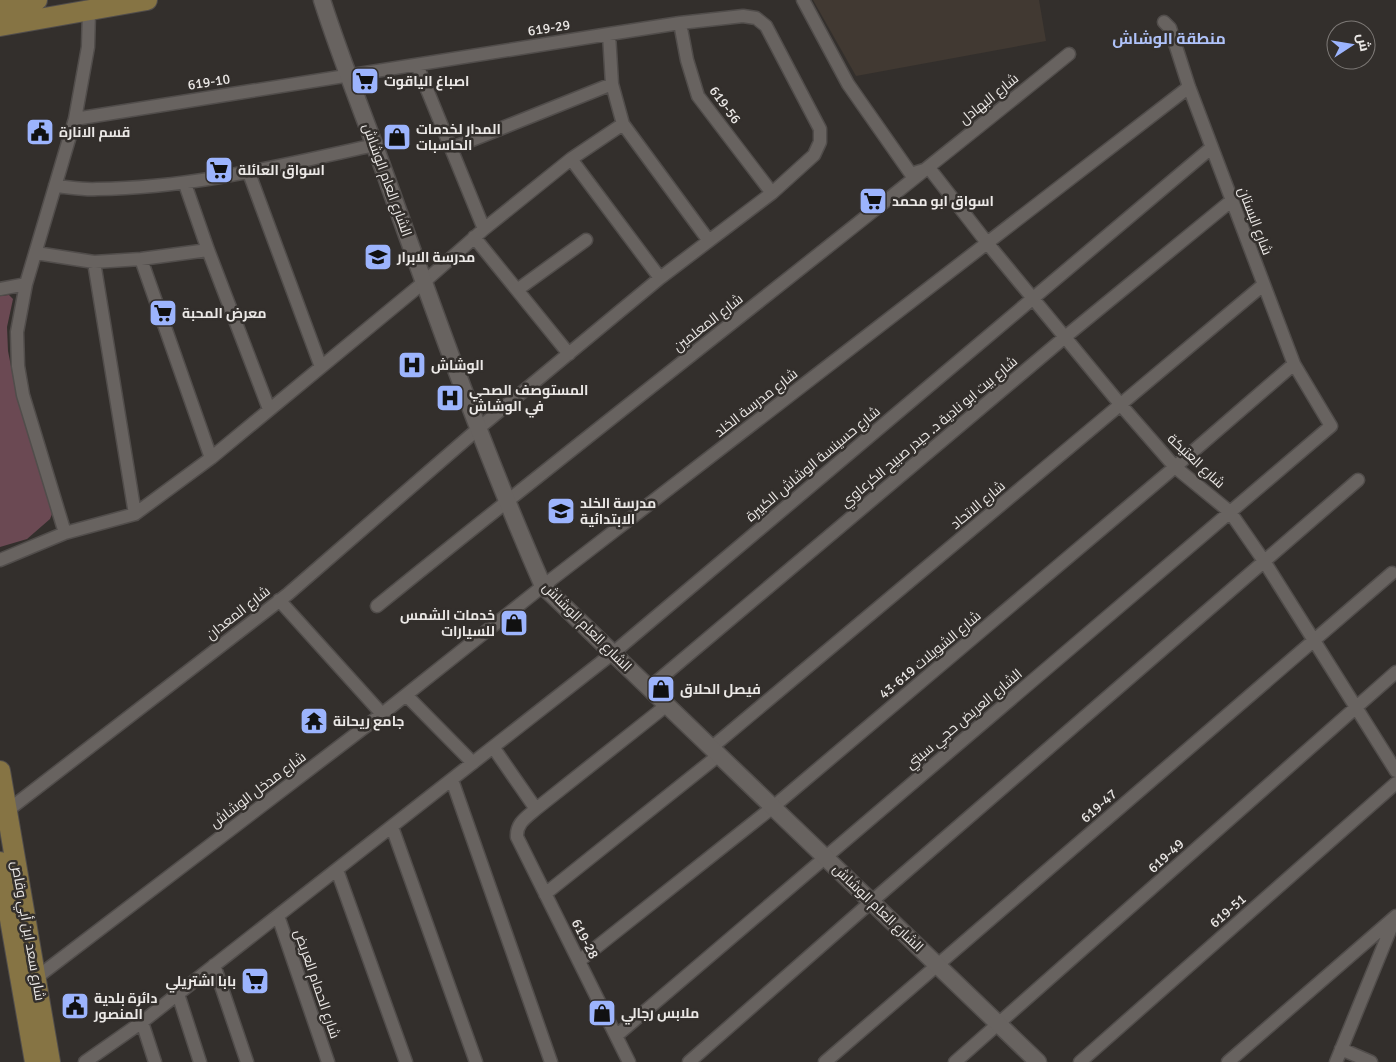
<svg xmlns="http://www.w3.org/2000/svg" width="1396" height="1062" font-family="Signika,Cairo,sans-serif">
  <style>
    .built { fill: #413932 }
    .green { fill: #6b4953 }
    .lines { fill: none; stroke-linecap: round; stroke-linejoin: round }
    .minor-casing { stroke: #514d4b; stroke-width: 15 }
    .tertiary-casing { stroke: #514d4b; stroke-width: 19 }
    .primary-casing { stroke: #514d4b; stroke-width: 22 }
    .minor { stroke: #686360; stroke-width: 12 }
    .tertiary { stroke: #686360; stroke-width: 16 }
    .primary { stroke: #867444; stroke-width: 20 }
    .labels { text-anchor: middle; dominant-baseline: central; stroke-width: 5; stroke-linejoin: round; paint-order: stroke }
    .street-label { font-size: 14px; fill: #ebe8e6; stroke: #332f2c }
    .poi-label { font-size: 14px; font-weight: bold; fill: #ebe8e6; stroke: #332f2c; text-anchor: start }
    .quarter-label { font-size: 16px; font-weight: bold; fill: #afc2f9; stroke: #332f2c }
  </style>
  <rect width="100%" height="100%" fill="#332f2c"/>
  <path class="built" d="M 813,0 L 1039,0 L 1046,41 L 856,76 Z"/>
  <path class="green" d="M 9,295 L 13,299 L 7,327 L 8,351 L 14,382 L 52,514 L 50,519 L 27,539 L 0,547 L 0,296 Z"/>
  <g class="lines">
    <defs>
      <path id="minor" d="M 803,0 L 848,84 L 911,174 L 924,170
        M 680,23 L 687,60 L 698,96 L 772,193
        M 609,34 L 612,84 L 623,124 L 709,241
        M 417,65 L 484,229
        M 452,148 L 612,84
        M 571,159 L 660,278
        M 929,168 L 988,244 L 1120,404 L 1175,467 L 1230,512 L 1264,561 L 1396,771
        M 249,173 L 321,367
        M 185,184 L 208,250 L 269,409
        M 55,186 C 69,187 83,190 97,189 C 192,188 283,165 375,145
        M 474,237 L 569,354
        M 36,253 L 94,262 L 141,259 L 208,250
        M 141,259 L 211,458
        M 94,262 L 135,514
        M 0,289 L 26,284
        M 517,290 L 586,240
        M 65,533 L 23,395 L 18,366 L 17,332 L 26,284 L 75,119 L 88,47 L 89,11
        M 0,560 L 65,533 L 135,514 L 211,458 L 424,282 L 484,229 L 571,159 L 623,124
        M 279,600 L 382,714
        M 377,606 C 606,420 840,240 1069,54
        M 649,688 L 1065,337 L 1231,201
        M 406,695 L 473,763
        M 493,747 L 536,809
        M 711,748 L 1263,285
        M 452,780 L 551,1062
        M 7,811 L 288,594 L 479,428 L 660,278 L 772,193 L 814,155 L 820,142 L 820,129 L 766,26 L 756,18 L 743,16 L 680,23 L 609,34 L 75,119
        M 392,827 L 476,1062
        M 337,870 L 406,1062
        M 545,894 L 719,755
        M 278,916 L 328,1062
        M 579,961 L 773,807 L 1175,467 L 1294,364
        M 214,965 L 247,1062
        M 36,978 L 382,714 L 543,586 L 1189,87
        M 178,994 L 200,1062
        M 142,1022 L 155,1062
        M 616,1036 L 1331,426 L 1294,364 L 1189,87 L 1170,28 L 1164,22
        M 1341,1049 L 1371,1062
        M 85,1062 L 142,1022 L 613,653 L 1211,148
        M 629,1062 L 517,837 C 516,823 527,817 536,809 L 667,705
        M 689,1062 L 871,902 L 1358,480
        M 825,1062 L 1392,573
        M 955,1062 L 1396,672
        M 1080,1062 L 1396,783
        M 1228,1062 L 1396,916
        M 1336,1062 L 1395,918"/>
      <path id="tertiary" d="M 322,0 C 342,63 368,125 390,188 C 438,322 486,456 543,586 L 1038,1062"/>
      <path id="primary" d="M 0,6 L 37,0
        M 0,26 L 147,0
        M 0,771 L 50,1062
        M 0,862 L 35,1062"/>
    </defs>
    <use href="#minor" class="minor-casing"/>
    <use href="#tertiary" class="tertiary-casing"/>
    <use href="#primary" class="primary-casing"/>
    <use href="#minor" class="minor"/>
    <use href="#tertiary" class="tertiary"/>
    <use href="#primary" class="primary"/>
  </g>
  <defs>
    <symbol id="supermarket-square" viewBox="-11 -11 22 22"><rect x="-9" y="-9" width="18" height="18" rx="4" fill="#9cb4fd" stroke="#332f2c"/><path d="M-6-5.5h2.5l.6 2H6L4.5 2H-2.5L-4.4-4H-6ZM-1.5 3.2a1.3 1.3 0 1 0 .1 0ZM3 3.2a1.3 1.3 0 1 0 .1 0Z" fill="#111"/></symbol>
    <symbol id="civic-square" viewBox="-11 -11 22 22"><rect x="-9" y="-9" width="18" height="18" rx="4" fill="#9cb4fd" stroke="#332f2c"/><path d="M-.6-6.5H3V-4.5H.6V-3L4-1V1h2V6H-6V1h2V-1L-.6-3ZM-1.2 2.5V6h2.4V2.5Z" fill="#111"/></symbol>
    <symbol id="shop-square" viewBox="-11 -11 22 22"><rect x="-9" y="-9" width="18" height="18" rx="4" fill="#9cb4fd" stroke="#332f2c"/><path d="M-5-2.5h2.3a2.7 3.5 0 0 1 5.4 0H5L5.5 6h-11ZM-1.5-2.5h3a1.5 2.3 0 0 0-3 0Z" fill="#111"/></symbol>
    <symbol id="school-square" viewBox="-11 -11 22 22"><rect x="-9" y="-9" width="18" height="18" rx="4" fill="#9cb4fd" stroke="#332f2c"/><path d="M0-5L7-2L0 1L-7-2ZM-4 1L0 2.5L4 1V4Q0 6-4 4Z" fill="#111"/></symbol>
    <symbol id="hospital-square" viewBox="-11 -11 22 22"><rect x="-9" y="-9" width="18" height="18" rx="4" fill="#9cb4fd" stroke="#332f2c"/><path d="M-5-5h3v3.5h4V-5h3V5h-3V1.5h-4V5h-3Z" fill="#111"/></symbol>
    <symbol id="temple-square" viewBox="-11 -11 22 22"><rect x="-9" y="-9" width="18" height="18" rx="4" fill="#9cb4fd" stroke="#332f2c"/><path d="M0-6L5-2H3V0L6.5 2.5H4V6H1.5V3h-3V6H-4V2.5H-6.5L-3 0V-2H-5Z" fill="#111"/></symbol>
  </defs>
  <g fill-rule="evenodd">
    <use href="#supermarket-square" x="349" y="65" width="32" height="32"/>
    <use href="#civic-square" x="24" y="116" width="32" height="32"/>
    <use href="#shop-square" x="381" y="121" width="32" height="32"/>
    <use href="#supermarket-square" x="203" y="154" width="32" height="32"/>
    <use href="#supermarket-square" x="857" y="185" width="32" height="32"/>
    <use href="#school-square" x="362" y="241" width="32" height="32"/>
    <use href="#supermarket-square" x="147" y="297" width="32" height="32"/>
    <use href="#hospital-square" x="396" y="349" width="32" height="32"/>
    <use href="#hospital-square" x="434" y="382" width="32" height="32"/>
    <use href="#school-square" x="545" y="495" width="32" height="32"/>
    <use href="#shop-square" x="498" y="607" width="32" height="32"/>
    <use href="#shop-square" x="645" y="673" width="32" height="32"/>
    <use href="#temple-square" x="298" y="705" width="32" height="32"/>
    <use href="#supermarket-square" x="239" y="965" width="32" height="32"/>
    <use href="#civic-square" x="59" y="990" width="32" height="32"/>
    <use href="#shop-square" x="586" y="997" width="32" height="32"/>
  </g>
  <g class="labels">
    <g class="street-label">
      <text transform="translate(549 28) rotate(-9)">619-29</text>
      <text transform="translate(209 82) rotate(-9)">619-10</text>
      <text transform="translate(989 99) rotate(-39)">شارع البهادل</text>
      <text transform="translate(725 105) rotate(54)">619-56</text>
      <text transform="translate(387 180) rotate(70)">الشارع العام الوشاش</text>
      <text transform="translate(1255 221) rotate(69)">شارع البستان</text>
      <text transform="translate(708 323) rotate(-38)">شارع المعلمين</text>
      <text transform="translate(756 403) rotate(-38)">شارع مدرسة الخلد</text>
      <text transform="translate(929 432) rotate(-40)">شارع بيت ابو نادية د. حيدر صبيح الكرعاوي</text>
      <text transform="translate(1196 461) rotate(43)">شارع العتيکة</text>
      <text transform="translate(813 464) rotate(-40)">شارع حسينسة الوشاش الكبيرة</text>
      <text transform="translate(978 505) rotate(-40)">شارع الاتحاد</text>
      <text transform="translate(238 613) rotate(-38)">شارع المعدان</text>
      <text transform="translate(587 627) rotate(45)">الشارع العام الوشاش</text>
      <text transform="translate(930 655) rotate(-40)">شارع الشويلات 619-43</text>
      <text transform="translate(964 719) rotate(-40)">الشارع العريض حجي سبتي</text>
      <text transform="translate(258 790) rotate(-37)">شارع مدخل الوشاش</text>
      <text transform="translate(1099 806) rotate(-41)">619-47</text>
      <text transform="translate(1166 856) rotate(-42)">619-49</text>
      <text transform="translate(878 908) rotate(44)">الشارع العام الوشاش</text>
      <text transform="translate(1228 911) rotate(-41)">619-51</text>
      <text transform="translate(28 931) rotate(80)">شارع سعد ابن أبي وقاص</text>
      <text transform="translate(585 939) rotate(63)">619-28</text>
      <text transform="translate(317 984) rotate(71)">شارع الحمام العريض</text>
    </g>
    <g class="poi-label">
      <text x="384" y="81">اصباغ الياقوت</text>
      <text x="416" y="129">المدار لخدمات<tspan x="416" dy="16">الحاسبات</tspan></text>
      <text x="59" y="132">قسم الانارة</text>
      <text x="238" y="170">اسواق العائلة</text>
      <text x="892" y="201">اسواق ابو محمد</text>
      <text x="397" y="257">مدرسة الابرار</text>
      <text x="182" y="313">معرض المحبة</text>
      <text x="431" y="365">الوشاش</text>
      <text x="469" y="390">المستوصف الصحي<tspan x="469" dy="16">في الوشاش</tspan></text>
      <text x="580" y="503">مدرسة الخلد<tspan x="580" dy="16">الابتدائية</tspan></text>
      <text x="495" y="615" text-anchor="end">خدمات الشمس<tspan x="495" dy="16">للسيارات</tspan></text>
      <text x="680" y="689">فيصل الحلاق</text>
      <text x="333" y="721">جامع ريحانة</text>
      <text x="236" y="981" text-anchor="end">بابا اشتريلي</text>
      <text x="94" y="998">دائرة بلدية<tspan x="94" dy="16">المنصور</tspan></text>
      <text x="621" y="1013">ملابس رجالي</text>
    </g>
    <g class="quarter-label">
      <text x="1169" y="39">منطقة الوشاش</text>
    </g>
  </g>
  <g transform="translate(1351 45) rotate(78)"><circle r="24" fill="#332f2c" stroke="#7d7976"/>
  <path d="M0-4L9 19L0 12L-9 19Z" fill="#9cb4fd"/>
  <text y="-8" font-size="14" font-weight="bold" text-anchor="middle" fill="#ebe8e6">ش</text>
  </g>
</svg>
